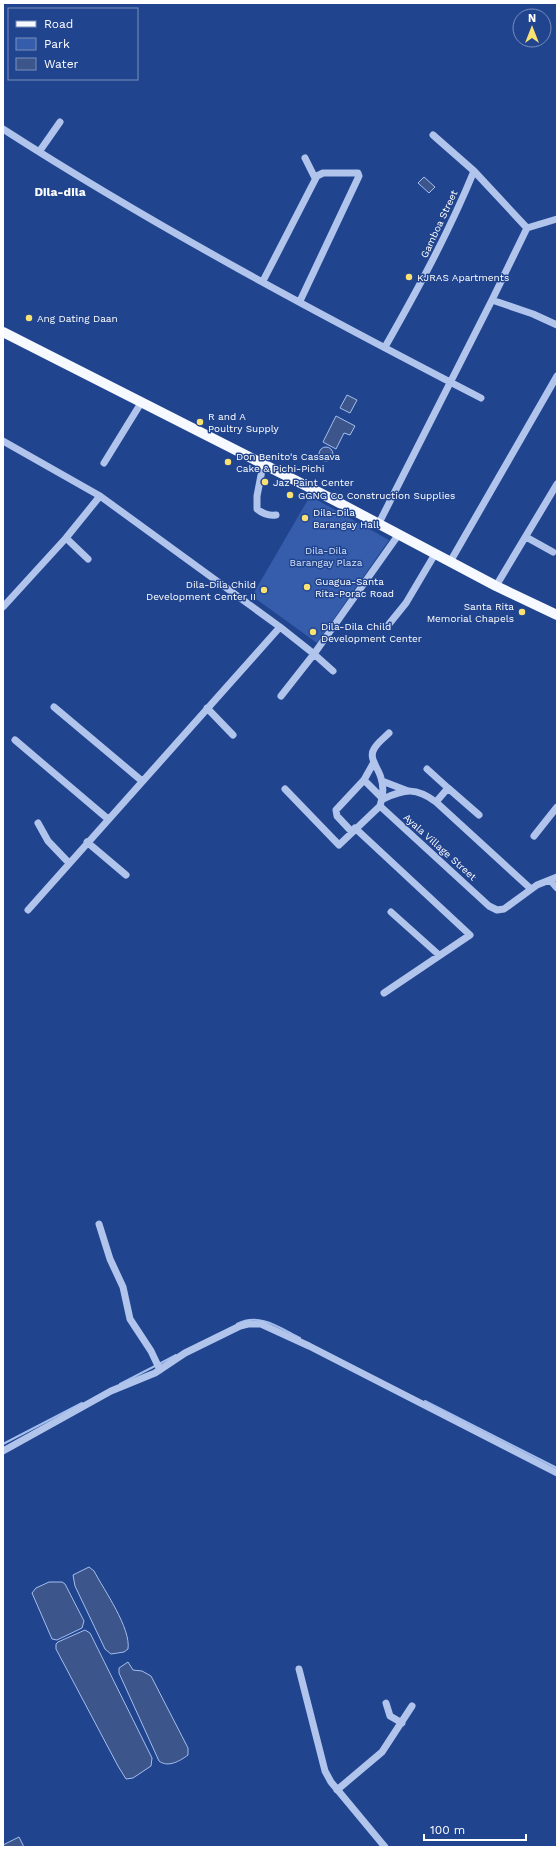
<svg xmlns="http://www.w3.org/2000/svg" width="560" height="1850" font-family="'Work Sans',sans-serif">
  <style>
    .green { fill: #355dac }
    .water { fill: #3c558b; stroke: #a4beee }
    .lines { fill: none; stroke-linecap: round; stroke-linejoin: round }
    .stream { stroke: #a4beee; stroke-width: 2 }
    .minor { stroke: #b1c4ec; stroke-width: 7 }
    .major { stroke: #f6f9ff; stroke-width: 10 }
    .poi-dot { fill: #f9e272; stroke: #21448f; stroke-width: 1.5 }
    .labels { text-anchor: middle; dominant-baseline: central; stroke-width: 3; stroke-linejoin: round; paint-order: stroke }
    .street-label { font-size: 10px; fill: #fff; stroke: #21448f }
    .poi-label { font-size: 10px; fill: #fff; stroke: #21448f; text-anchor: start }
    .park-label { font-size: 10px; fill: #d6e2f9; stroke: #21448f }
    .quarter-label { font-size: 12px; font-weight: bold; fill: #fff; stroke: #21448f }
  </style>
  <rect width="100%" height="100%" fill="#21448f"/>
  <path class="green" d="M 310,496 L 389,540 L 317,643 L 252,596 Z"/>
  <path class="water" d="M 424,177 L 435,187 L 429,193 L 418,183 Z
    M 347,395 L 357,400 L 350,413 L 340,408 Z
    M 336,416 L 355,426 L 350,435 L 344,433 L 336,449 L 323,442 Z
    M319 454a7 7 0 1 1 14 0a7 7 0 1 1-14 0Z
    M 89,1567 L 94,1571 C 104,1590 131,1628 128,1649 L 124,1652 L 111,1654 L 105,1649 L 75,1586 L 73,1575 Z
    M 49,1582 L 62,1582 L 65,1584 L 84,1621 L 82,1628 L 57,1640 L 52,1639 L 32,1593 L 36,1588 Z
    M 85,1630 L 90,1633 L 152,1758 L 151,1766 L 133,1778 L 126,1779 L 118,1766 L 56,1649 L 56,1644 L 58,1642 Z
    M 128,1662 L 133,1670 L 142,1671 L 151,1676 L 188,1748 L 188,1755 C 180,1761 168,1768 159,1761 L 119,1673 L 119,1668 Z
    M 19,1837 L 24,1847 L 3,1847 L 3,1845 Z"/>
  <g class="lines">
    <path class="stream" d="M 237,1324 C 259,1312 280,1328 300,1338
      M 159,1364 L 176,1355
      M 120,1384 L 155,1366
      M 425,1401 L 557,1468
      M 3,1444 L 82,1403"/>
    <path class="minor" d="M 3,129 C 157,228 319,314 481,398
      M 433,135 L 474,171 L 527,228 L 557,219
      M 39,152 L 60,122
      M 305,158 L 315,178
      M 263,281 L 317,176 L 323,173 L 358,173 L 359,176 L 300,301
      M 492,300 L 533,314 L 557,325
      M 385,347 C 418,289 449,232 474,171
      M 3,441 L 100,496 L 280,627 L 314,654 L 281,696
      M 104,463 L 141,403
      M 263,465 L 257,496 L 257,509 C 263,514 268,516 276,515
      M 379,523 L 492,300 L 527,228
      M 526,537 L 553,552
      M 66,538 L 88,559
      M 450,562 L 557,376
      M 496,586 L 557,484
      M 3,607 L 66,538 L 100,496
      M 389,624 L 406,603 L 435,554
      M 333,671 L 314,654 L 399,534
      M 54,707 L 142,781
      M 207,708 L 233,735
      M 389,733 C 384,738 377,743 374,749 C 368,758 379,769 381,778 C 384,787 383,797 380,806 L 489,906 L 497,910 L 504,909 L 537,885 L 557,877
      M 15,740 L 108,819
      M 364,780 L 383,799 C 405,789 416,787 436,802 L 448,788 L 427,769
      M 382,781 L 408,791
      M 448,788 L 479,815
      M 285,789 L 339,845 L 380,806
      M 436,802 L 531,889
      M 38,823 L 48,841 L 69,863
      M 355,828 L 470,935 L 384,993
      M 352,832 L 337,816 L 336,810 L 364,780 L 374,762
      M 534,836 L 557,807
      M 87,842 L 126,875
      M 550,880 L 557,888
      M 28,910 L 280,627
      M 391,912 L 439,955
      M 99,1224 L 110,1259 L 123,1287 L 130,1319 L 151,1351 L 160,1370
      M 3,1451 L 111,1391 L 155,1373 L 185,1353 L 240,1326 L 248,1324 L 261,1324 L 309,1346 L 557,1473
      M 299,1669 L 325,1771 L 331,1782 L 385,1847
      M 386,1703 L 390,1716 L 402,1723
      M 337,1790 L 382,1752 L 412,1706"/>
    <path class="major" d="M 3,332 L 330,498 L 496,586 L 557,615"/>
  </g>
  <g class="poi-dot">
    <circle cx="409" cy="277" r="4"/>
    <circle cx="29" cy="318" r="4"/>
    <circle cx="200" cy="422" r="4"/>
    <circle cx="228" cy="462" r="4"/>
    <circle cx="265" cy="482" r="4"/>
    <circle cx="290" cy="495" r="4"/>
    <circle cx="305" cy="518" r="4"/>
    <circle cx="307" cy="587" r="4"/>
    <circle cx="264" cy="590" r="4"/>
    <circle cx="522" cy="612" r="4"/>
    <circle cx="313" cy="632" r="4"/>
  </g>
  <g class="labels">
    <g class="street-label">
      <text transform="translate(439 224) rotate(-65)">Gamboa Street</text>
      <text transform="translate(440 847) rotate(42)">Ayala Village Street</text>
    </g>
    <g class="poi-label">
      <text x="417" y="277">KJRAS Apartments</text>
      <text x="37" y="318">Ang Dating Daan</text>
      <text x="208" y="416">R and A<tspan x="208" dy="12">Poultry Supply</tspan></text>
      <text x="236" y="456">Don Benito's Cassava<tspan x="236" dy="12">Cake &amp; Pichi-Pichi</tspan></text>
      <text x="273" y="482">Jaz Paint Center</text>
      <text x="298" y="495">GGNG Co Construction Supplies</text>
      <text x="313" y="512">Dila-Dila<tspan x="313" dy="12">Barangay Hall</tspan></text>
      <text x="315" y="581">Guagua-Santa<tspan x="315" dy="12">Rita-Porac Road</tspan></text>
      <text x="256" y="584" text-anchor="end">Dila-Dila Child<tspan x="256" dy="12">Development Center II</tspan></text>
      <text x="514" y="606" text-anchor="end">Santa Rita<tspan x="514" dy="12">Memorial Chapels</tspan></text>
      <text x="321" y="626">Dila-Dila Child<tspan x="321" dy="12">Development Center</tspan></text>
    </g>
    <g class="park-label">
      <text x="326" y="550">Dila-Dila<tspan x="326" dy="12">Barangay Plaza</tspan></text>
    </g>
    <g class="quarter-label">
      <text x="60" y="192">Dila-dila</text>
    </g>
  </g>
  <rect width="560" height="1850" fill="none" stroke="#ffffff" stroke-width="8"/>
  <rect x="8" y="8" width="130" height="72" fill="#21448f" stroke="#7a8fbc"/>
  <rect x="16" y="21" width="20" height="6" fill="#f6f9ff" stroke="#7a8fbc"/>
  <text x="44" y="28" font-size="12" fill="#ffffff">Road</text>
  <rect x="16" y="38" width="20" height="12" fill="#355dac" stroke="#7a8fbc"/>
  <text x="44" y="48" font-size="12" fill="#ffffff">Park</text>
  <rect x="16" y="58" width="20" height="12" fill="#3c558b" stroke="#7a8fbc"/>
  <text x="44" y="68" font-size="12" fill="#ffffff">Water</text>
  <g transform="translate(532 28)"><circle r="19" fill="#21448f" stroke="#7a8fbc"/>
  <path d="M0-3L7 15L0 10L-7 15Z" fill="#f9e272"/>
  <text y="-6" font-size="11" font-weight="bold" text-anchor="middle" fill="#ffffff">N</text>
  </g>
  <path d="M424 1834v6h102v-6" fill="none" stroke="#ffffff" stroke-width="2"/>
  <text x="430" y="1834" font-size="12" fill="#ffffff" stroke="#21448f" stroke-width="3" paint-order="stroke">100 m</text>
</svg>
